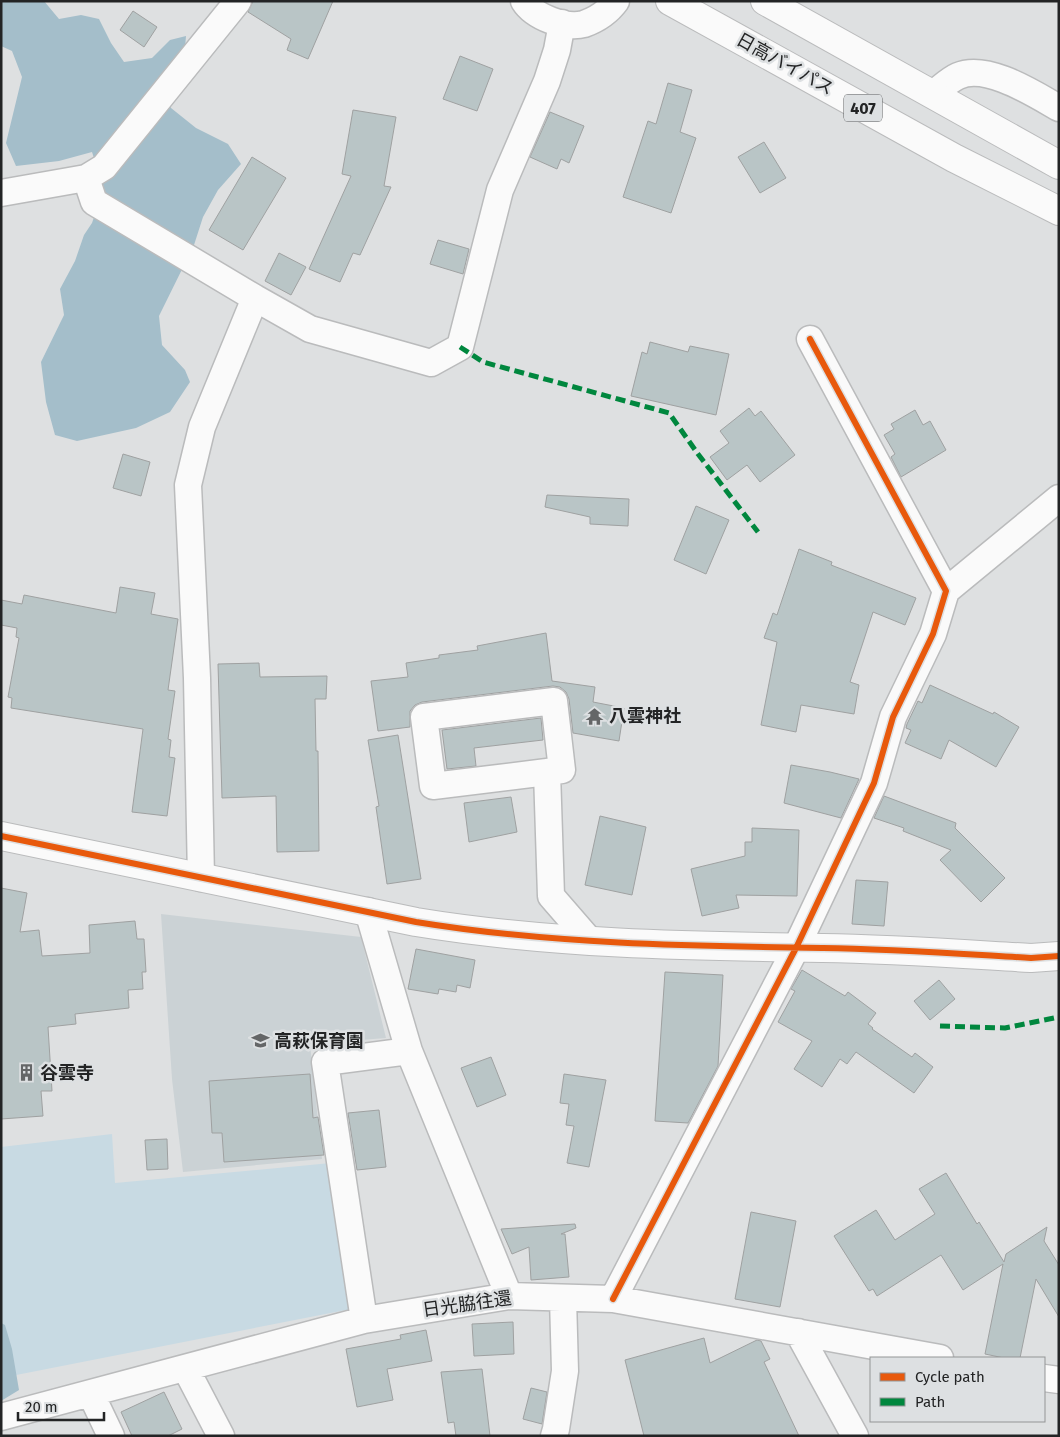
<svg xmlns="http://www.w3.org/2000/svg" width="1060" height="1437" font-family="'Fira Sans','Noto Sans JP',sans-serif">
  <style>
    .built { fill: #cbd2d5 }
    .green { fill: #c8dae3 }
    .forest { fill: #a4beca }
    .building { fill: #b9c5c6; stroke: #9fa1a1 }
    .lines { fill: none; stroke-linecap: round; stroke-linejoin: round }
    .street-casing { stroke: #babbbc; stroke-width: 29 }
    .secondary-casing { stroke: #babbbc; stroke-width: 30 }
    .highway-casing { stroke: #babbbc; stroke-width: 30 }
    .street { stroke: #fafafa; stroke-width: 26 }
    .secondary { stroke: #fafafa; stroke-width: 28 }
    .highway { stroke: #fafafa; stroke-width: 28 }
    .quiet { stroke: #00873e; stroke-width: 5; stroke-dasharray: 10 5; stroke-linecap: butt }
    .cycleway-casing { stroke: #dde0e2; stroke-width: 9 }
    .cycleway { stroke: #e8590c; stroke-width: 6 }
    .labels { text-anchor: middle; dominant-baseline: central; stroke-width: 5; stroke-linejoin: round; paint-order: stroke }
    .shield { fill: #dde0e2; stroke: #5b5c5e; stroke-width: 1 }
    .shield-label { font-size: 16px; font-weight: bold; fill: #232425 }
    .street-label { font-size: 18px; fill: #232425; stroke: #dde0e2 }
    .poi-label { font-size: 18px; font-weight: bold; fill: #232425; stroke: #dde0e2; text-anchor: start }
  </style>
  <rect width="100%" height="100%" fill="#dee0e1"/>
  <path class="built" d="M 161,914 L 361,937 L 386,1038 L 310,1044 L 322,1159 L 183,1172 L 172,1079 Z"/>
  <path class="green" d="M 112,1134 L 115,1183 L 331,1163 L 351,1309 L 1,1378 L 1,1147 Z"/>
  <path class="forest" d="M 1,1 L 44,1 L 59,19 L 81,15 L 99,19 L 111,43 L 124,62 L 152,58 L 170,40 L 186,36 L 185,48 L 162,77 L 171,108 L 196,128 L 228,144 L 241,164 L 218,190 L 203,217 L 194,245 L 159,316 L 162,345 L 185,370 L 190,382 L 170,412 L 136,428 L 77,441 L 55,435 L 46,402 L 41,362 L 64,315 L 60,289 L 75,261 L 84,235 L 92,223 L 104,188 L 92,152 L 59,161 L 16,166 L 6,143 L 22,77 L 12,51 L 1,46 Z
    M 1,1323 L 5,1325 L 12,1349 L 19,1390 L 1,1401 Z"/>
  <path class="building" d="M 253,1 L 333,1 L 308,59 L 287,50 L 291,39 L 248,12 Z
    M 133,11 L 157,27 L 144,47 L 120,30 Z
    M 460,56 L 493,69 L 477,111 L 443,99 Z
    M 668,83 L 692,90 L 680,132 L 696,138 L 671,213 L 623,197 L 648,121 L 656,124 Z
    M 353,110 L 396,117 L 384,186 L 391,187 L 360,255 L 353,253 L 340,282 L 309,269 L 351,176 L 342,174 Z
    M 550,112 L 584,126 L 569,163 L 561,159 L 557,169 L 530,157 Z
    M 764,142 L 786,178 L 760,193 L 738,157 Z
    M 252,157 L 286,178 L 243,250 L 209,230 Z
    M 438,240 L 469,249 L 463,274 L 430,264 Z
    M 279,253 L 306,267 L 291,295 L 265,281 Z
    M 650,342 L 688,352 L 690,346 L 729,354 L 716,415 L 631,396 L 642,352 L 647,354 Z
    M 749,408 L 755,416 L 761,411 L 795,455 L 760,482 L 747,465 L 727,480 L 710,457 L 729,443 L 720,431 Z
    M 915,410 L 923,425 L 930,421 L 946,450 L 901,477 L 891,457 L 895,454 L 884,435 L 894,429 L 891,424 Z
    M 123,454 L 150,462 L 141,496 L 113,488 Z
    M 547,495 L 629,499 L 628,526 L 590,524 L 590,517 L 545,507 Z
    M 696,506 L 729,520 L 706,574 L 674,560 Z
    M 799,549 L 832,562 L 831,565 L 916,598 L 905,625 L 873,612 L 850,682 L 859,685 L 854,714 L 801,705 L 796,732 L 761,725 L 777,642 L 764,638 L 773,613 L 777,615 Z
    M 120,587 L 155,593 L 151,614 L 178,619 L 168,690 L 175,691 L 168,739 L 171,740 L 169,757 L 175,758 L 167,816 L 132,812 L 143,729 L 11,708 L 12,698 L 8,697 L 19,638 L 16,637 L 17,628 L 1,625 L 1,600 L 22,604 L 24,595 L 116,613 Z
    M 546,633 L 552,681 L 595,687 L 593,702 L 624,708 L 619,741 L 573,733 L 569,699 L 566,692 L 560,687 L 553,686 L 422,702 L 415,705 L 410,711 L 410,727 L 378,731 L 371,681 L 408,677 L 406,663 L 439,658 L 439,655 L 478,650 L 477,646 Z
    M 259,663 L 260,677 L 327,676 L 326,699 L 315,699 L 316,751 L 318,751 L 319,851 L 277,852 L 276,796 L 222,798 L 218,664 Z
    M 930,685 L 993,714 L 994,712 L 1019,727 L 996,767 L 949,740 L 941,759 L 905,743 L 911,730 L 906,728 L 907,724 L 918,701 L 922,703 Z
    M 541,718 L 543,740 L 474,748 L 476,766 L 447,769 L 442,730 Z
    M 398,735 L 421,879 L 387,884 L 376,807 L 379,806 L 368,740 Z
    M 791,765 L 830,772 L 859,779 L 841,818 L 784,803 Z
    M 884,796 L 956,823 L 955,828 L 1005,878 L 981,902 L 940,860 L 951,850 L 903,831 L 904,828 L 874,818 Z
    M 511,797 L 517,832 L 469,842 L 464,803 Z
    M 600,816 L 646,827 L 632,895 L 585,885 Z
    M 752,828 L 799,830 L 797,896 L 736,895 L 739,908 L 702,916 L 691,869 L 745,856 L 745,842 L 752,842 Z
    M 856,880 L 888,882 L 884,926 L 852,924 Z
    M 1,888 L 27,893 L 20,932 L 39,930 L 42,956 L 90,953 L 89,925 L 135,921 L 137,939 L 144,939 L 146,972 L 142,972 L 143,989 L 128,990 L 129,1008 L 75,1014 L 76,1024 L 48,1027 L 52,1091 L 41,1091 L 43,1116 L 1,1119 Z
    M 416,949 L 475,960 L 470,988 L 457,985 L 456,992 L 439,989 L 438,994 L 408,989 Z
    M 802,970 L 845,996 L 848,992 L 876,1013 L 868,1024 L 873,1028 L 872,1029 L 912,1057 L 915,1053 L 933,1067 L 914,1093 L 856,1052 L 847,1064 L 840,1059 L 822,1087 L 794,1069 L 812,1041 L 778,1022 L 795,991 L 791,989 Z
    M 665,972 L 723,975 L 718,1066 L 688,1123 L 655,1121 Z
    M 939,980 L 955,999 L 930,1020 L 914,1001 Z
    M 491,1057 L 506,1095 L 477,1107 L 461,1068 Z
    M 310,1074 L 313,1118 L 318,1117 L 324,1155 L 224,1162 L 222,1133 L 212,1133 L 209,1081 Z
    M 564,1074 L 606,1080 L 589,1167 L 567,1163 L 574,1126 L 566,1125 L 569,1104 L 560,1103 Z
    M 379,1110 L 386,1167 L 357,1170 L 348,1113 Z
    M 167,1139 L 168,1169 L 147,1170 L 145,1140 Z
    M 946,1173 L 977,1224 L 979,1222 L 1004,1262 L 1006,1254 L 1047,1227 L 1044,1241 L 1059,1265 L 1059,1317 L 1036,1279 L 1020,1358 L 1004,1358 L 985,1354 L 1003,1264 L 963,1290 L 941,1255 L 877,1296 L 873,1289 L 869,1291 L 834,1236 L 876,1210 L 895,1240 L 935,1214 L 919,1189 Z
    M 751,1212 L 796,1221 L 780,1307 L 735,1299 Z
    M 575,1224 L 576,1228 L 561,1234 L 565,1234 L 569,1277 L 531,1280 L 529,1247 L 512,1254 L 501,1229 Z
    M 513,1322 L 514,1354 L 474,1356 L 472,1324 Z
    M 426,1330 L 432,1361 L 387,1369 L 393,1400 L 357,1407 L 346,1349 L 401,1339 L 400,1335 Z
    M 704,1338 L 710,1363 L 757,1340 L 761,1341 L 770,1359 L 764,1362 L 799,1436 L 644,1436 L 625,1360 Z
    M 482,1369 L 490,1436 L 456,1436 L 454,1422 L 448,1423 L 441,1372 Z
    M 531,1388 L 547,1392 L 542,1424 L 523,1419 Z
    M 164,1392 L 182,1429 L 168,1436 L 132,1436 L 121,1412 Z"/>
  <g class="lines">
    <defs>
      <path id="street" d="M 238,1 L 104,167 L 86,178 L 94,202 L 255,298 L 310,329 L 431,363 L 460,347 L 500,190 L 547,81 L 557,50 L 562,23
        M 524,1 C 534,17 566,29 584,24 C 598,19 608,12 616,1
        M 933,94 C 941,88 949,80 958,76 C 987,63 1034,94 1059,108
        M 1,193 L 86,178
        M 946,591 L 1059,498
        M 547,772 L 433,786 L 424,717 L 554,701 L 562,770 L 547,772 L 551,896 L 590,941
        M 201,878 L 197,678 L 188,485 L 202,427 L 255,298
        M 368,911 L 409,1051 L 509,1296
        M 613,1299 L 796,948 L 874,783 L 893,717 L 933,634 L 946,591 L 810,339
        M 364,1320 L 325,1062 L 409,1051
        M 798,1332 L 855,1436
        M 186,1369 L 221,1436
        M 1044,1378 L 1059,1380
        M 91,1394 L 111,1436
        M 1,1417 L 364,1320 L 509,1296 L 613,1299 L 940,1358
        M 554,1436 L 556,1429 L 565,1371 L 563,1298"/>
      <path id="secondary" d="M 1,836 L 416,922 C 550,944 688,946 823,948 C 892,949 962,954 1031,958 L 1059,956"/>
      <path id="highway" d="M 670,1 L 954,158 L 1059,211
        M 765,1 L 1059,165"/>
    </defs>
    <use href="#street" class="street-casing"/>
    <use href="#secondary" class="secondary-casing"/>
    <use href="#highway" class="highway-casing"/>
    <use href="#street" class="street"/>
    <use href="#secondary" class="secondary"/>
    <use href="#highway" class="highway"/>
    <path class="quiet" d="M 460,347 L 483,362 L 669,413 L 698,454 L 758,532
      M 940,1026 L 1005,1028 L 1059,1017"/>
    <defs>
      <path id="cycleway" d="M 1,836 L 416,922 C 550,944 688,946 823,948 C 892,949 962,954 1031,958 L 1059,956
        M 613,1299 L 796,948 L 874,783 L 893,717 L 933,634 L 946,591 L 810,339"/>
    </defs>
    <use href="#cycleway" class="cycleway-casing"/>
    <use href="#cycleway" class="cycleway"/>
  </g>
  <defs>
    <symbol id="temple-bare" viewBox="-9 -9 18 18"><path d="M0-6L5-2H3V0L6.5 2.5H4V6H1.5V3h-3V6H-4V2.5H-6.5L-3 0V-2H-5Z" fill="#646667" stroke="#dde0e2" stroke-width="2.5" paint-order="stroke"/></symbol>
    <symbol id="school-bare" viewBox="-9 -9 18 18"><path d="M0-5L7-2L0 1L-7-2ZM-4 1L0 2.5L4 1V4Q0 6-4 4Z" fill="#646667" stroke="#dde0e2" stroke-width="2.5" paint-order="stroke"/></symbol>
    <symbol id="building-bare" viewBox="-9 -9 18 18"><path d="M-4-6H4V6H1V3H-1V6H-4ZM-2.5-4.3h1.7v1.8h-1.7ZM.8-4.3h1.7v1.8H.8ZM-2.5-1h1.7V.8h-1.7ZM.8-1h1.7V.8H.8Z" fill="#646667" stroke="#dde0e2" stroke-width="2.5" paint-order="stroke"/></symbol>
  </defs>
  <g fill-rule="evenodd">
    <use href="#temple-bare" x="582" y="704" width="25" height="25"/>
    <use href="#school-bare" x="248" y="1028" width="25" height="25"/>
    <use href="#building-bare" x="14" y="1060" width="25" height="25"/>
  </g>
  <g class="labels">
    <rect class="shield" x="844" y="94.5" width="38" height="27" rx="4"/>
    <g class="shield-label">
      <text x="863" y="108">407</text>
    </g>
    <g class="street-label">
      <text transform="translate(785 64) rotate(29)">日高バイパス</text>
      <text transform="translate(467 1304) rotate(-8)">日光脇往還</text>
    </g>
    <g class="poi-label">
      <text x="609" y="716">八雲神社</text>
      <text x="274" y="1041">高萩保育園</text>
      <text x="40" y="1073">谷雲寺</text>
    </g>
  </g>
  <rect width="1060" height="1437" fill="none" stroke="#232425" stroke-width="5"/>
  <rect x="870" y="1357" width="175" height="65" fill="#dde0e2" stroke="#939596"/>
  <rect x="880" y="1373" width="25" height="8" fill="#e8590c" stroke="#939596"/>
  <text x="915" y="1382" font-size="15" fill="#232425">Cycle path</text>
  <rect x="880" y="1398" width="25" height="8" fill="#00873e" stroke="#939596"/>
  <text x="915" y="1407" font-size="15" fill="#232425">Path</text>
  <path d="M18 1412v8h86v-8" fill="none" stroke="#232425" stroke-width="2.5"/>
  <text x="25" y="1412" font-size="15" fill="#232425" stroke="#dde0e2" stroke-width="4" paint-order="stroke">20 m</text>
</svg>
